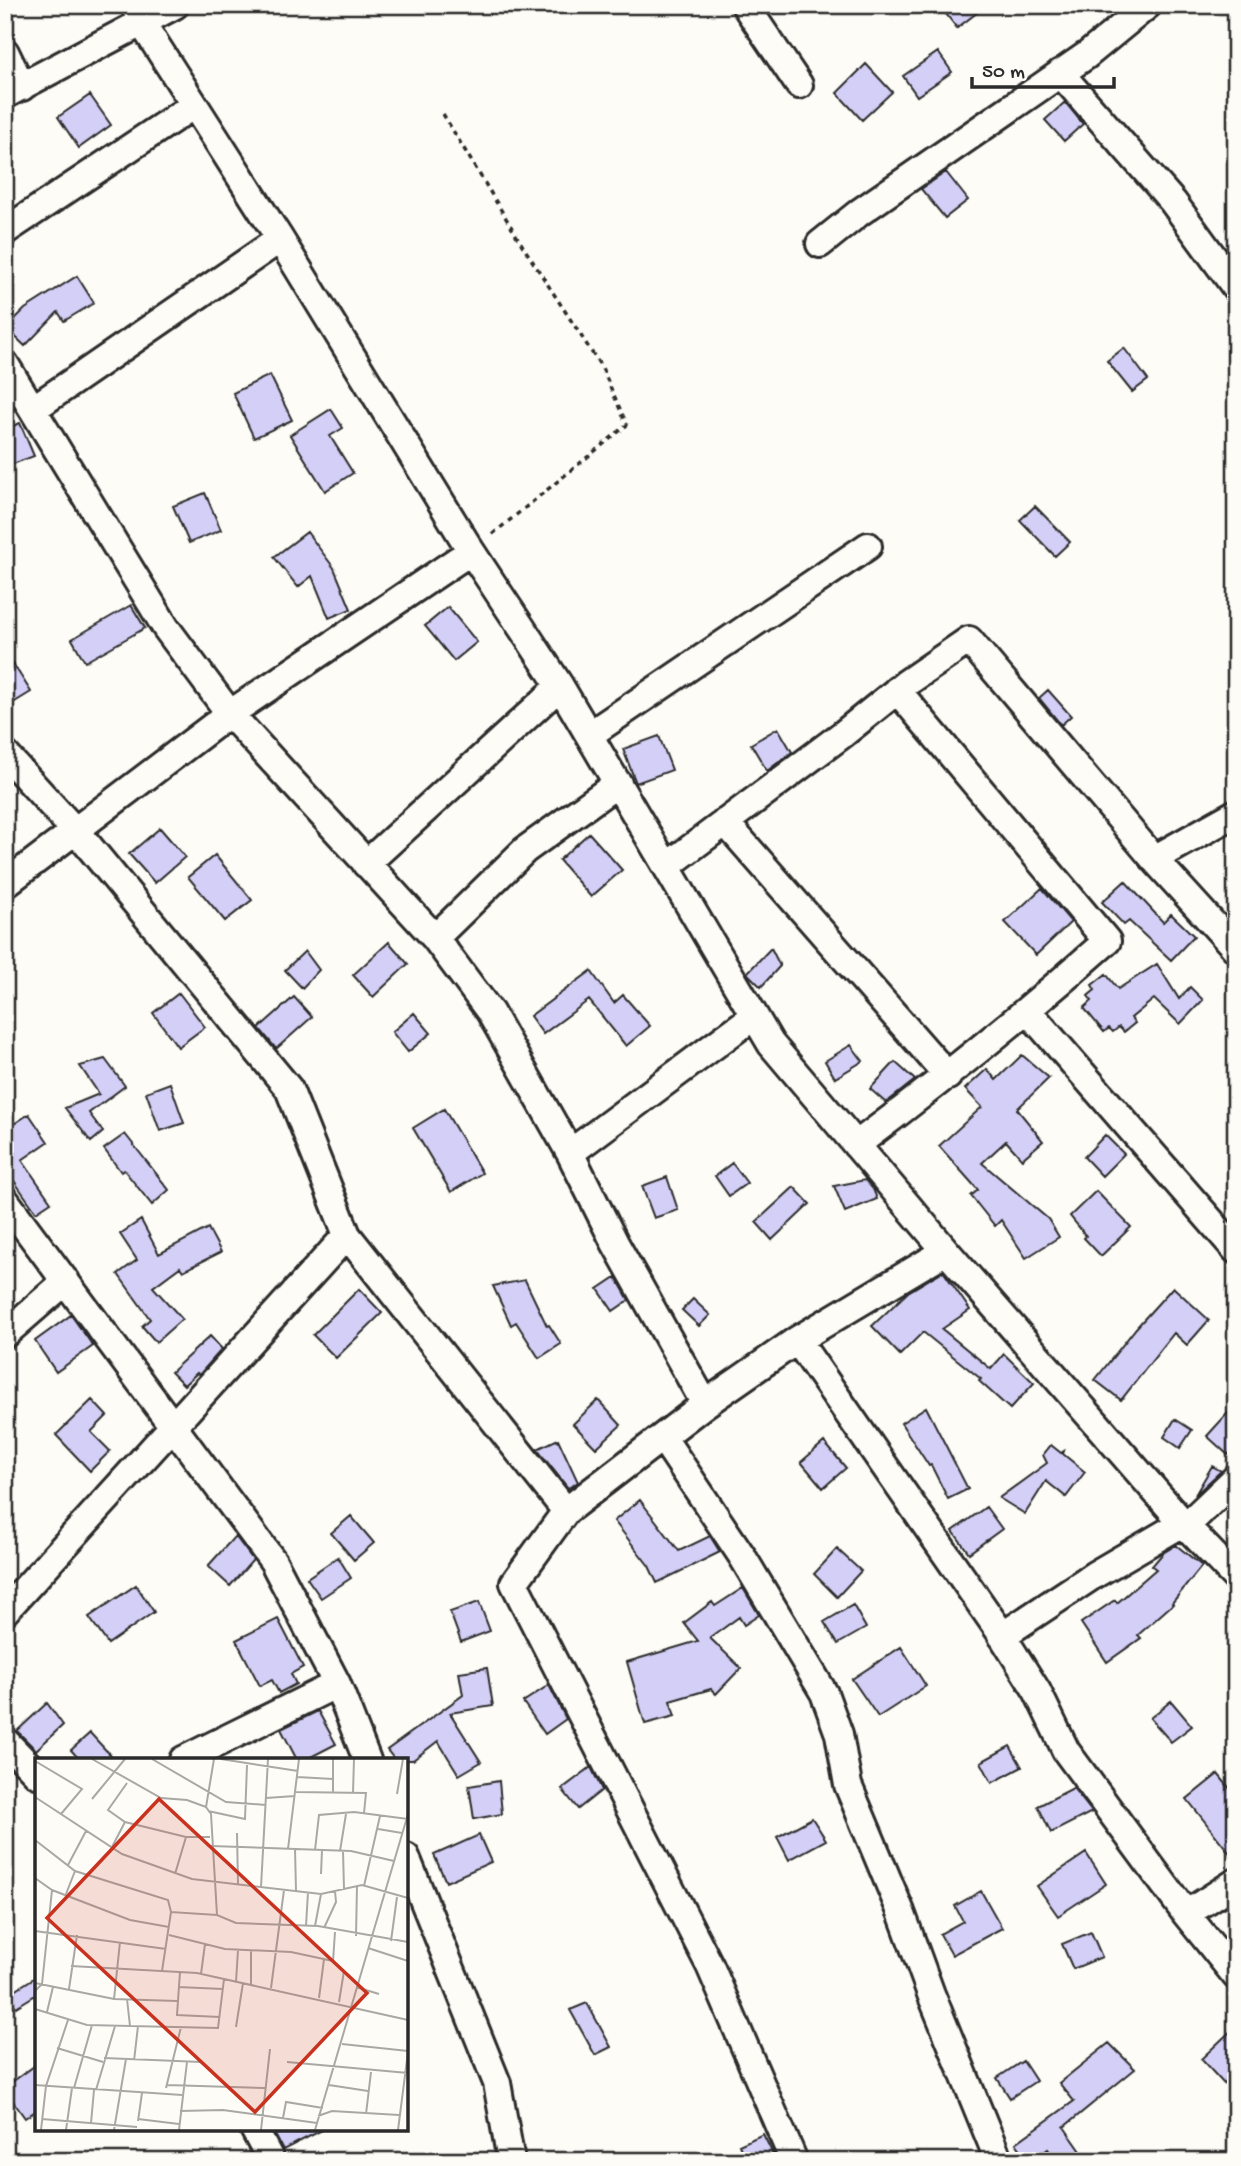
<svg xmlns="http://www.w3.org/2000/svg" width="1241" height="2166" font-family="'Gochi Hand',sans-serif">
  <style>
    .building { fill: #d3cff7; stroke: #2b2b2b; stroke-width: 2 }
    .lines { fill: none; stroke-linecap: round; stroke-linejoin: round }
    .minor-casing { stroke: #2b2b2b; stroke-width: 32 }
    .path { stroke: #2b2b2b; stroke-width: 3.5; stroke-dasharray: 5 5; stroke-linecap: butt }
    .minor { stroke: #fdfcf7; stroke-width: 26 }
    .inset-road { fill: none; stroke: #a9a8a5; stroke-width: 2 }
    .view { fill: #c8321e; fill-opacity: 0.15; stroke: #c8321e; stroke-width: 3.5 }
    .inset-edge { fill: none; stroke: #2b2b2b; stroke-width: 3.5 }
  </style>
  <rect width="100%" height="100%" fill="#fdfcf7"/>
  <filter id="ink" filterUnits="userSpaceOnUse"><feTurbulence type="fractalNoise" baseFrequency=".0143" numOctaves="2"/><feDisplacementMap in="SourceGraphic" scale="14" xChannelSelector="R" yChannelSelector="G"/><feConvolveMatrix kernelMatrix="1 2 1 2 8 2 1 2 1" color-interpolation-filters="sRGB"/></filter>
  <g filter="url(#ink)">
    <path class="building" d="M 939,5 L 987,5 L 957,28 Z
      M 938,52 L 952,72 L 917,96 L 903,76 Z
      M 866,64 L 892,92 L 862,120 L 837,93 Z
      M 90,95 L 111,125 L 79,148 L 58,117 Z
      M 1065,102 L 1083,124 L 1064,141 L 1045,120 Z
      M 946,172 L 968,200 L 945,218 L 921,189 Z
      M 77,276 L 94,303 L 64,321 L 58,312 L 25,346 L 6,328 L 25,309 Z
      M 1124,348 L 1148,380 L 1132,392 L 1107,361 Z
      M 270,375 L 292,420 L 254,438 L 233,393 Z
      M 331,409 L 343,428 L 330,436 L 353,473 L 325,491 L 290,435 Z
      M 20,423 L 34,456 L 5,467 L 5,429 Z
      M 205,493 L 221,530 L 189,543 L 173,506 Z
      M 1035,506 L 1070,542 L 1055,556 L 1020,520 Z
      M 307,532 L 334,568 L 351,609 L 329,618 L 312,576 L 298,587 L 274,557 Z
      M 131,605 L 145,628 L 85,662 L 72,639 Z
      M 448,607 L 477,642 L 454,661 L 425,626 Z
      M 5,651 L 31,692 L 5,708 Z
      M 1048,690 L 1071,716 L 1061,725 L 1039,698 Z
      M 778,728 L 792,752 L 767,771 L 751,744 Z
      M 659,736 L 672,770 L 636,783 L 623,749 Z
      M 160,828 L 185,857 L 155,883 L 129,854 Z
      M 589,833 L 622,870 L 591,897 L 559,860 Z
      M 215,855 L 252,900 L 225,921 L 188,877 Z
      M 1125,881 L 1163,922 L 1171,914 L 1194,936 L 1171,960 L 1129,921 L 1124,925 L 1102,902 Z
      M 1042,888 L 1071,922 L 1036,955 L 1005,922 Z
      M 389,942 L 408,964 L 373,997 L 353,975 Z
      M 771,948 L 780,966 L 761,987 L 747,973 Z
      M 305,951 L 319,970 L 302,988 L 285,970 Z
      M 1157,964 L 1179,999 L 1190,987 L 1203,1000 L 1180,1024 L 1154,999 L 1131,1018 L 1135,1023 L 1124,1032 L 1119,1027 L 1113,1032 L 1109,1028 L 1104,1032 L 1084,1008 L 1092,1001 L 1088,996 L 1095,990 L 1092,985 L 1106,974 L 1118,989 Z
      M 591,971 L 614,1003 L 623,995 L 650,1026 L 626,1046 L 589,1000 L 543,1034 L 530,1016 Z
      M 179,993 L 205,1027 L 178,1047 L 153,1013 Z
      M 294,997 L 312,1017 L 276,1049 L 259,1028 Z
      M 414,1013 L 431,1033 L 408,1052 L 392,1032 Z
      M 851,1045 L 863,1061 L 835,1078 L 825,1061 Z
      M 1022,1055 L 1049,1078 L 1017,1109 L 1043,1141 L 1022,1159 L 1006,1141 L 982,1163 L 1048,1219 L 1059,1237 L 1026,1258 L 1001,1220 L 995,1226 L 971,1196 L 978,1190 L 939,1146 L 982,1107 L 965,1089 L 987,1069 L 996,1080 Z
      M 105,1059 L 125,1086 L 89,1113 L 103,1132 L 91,1142 L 65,1108 L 99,1094 L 80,1066 Z
      M 895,1062 L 915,1080 L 886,1103 L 870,1089 Z
      M 170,1083 L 184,1123 L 160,1131 L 146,1092 Z
      M 444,1109 L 482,1173 L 451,1192 L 413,1128 Z
      M 29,1114 L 48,1142 L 22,1160 L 51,1202 L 36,1212 L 7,1171 L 5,1172 L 5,1130 Z
      M 125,1134 L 169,1190 L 152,1205 L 124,1170 L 121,1172 L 104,1149 Z
      M 1105,1135 L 1124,1154 L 1102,1176 L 1084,1157 Z
      M 732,1163 L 747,1183 L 729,1196 L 715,1176 Z
      M 667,1177 L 678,1210 L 654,1218 L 642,1186 Z
      M 865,1180 L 873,1189 L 877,1199 L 845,1212 L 834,1186 Z
      M 794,1187 L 810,1204 L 772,1240 L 756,1222 Z
      M 1096,1191 L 1131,1227 L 1101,1256 L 1084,1238 L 1086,1236 L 1070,1216 Z
      M 141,1220 L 159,1254 L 208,1228 L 221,1252 L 183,1271 L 180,1267 L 153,1287 L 182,1319 L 156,1342 L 142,1326 L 150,1319 L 118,1274 L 137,1260 L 120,1234 Z
      M 943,1271 L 970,1310 L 942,1329 L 991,1369 L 1004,1354 L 1034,1383 L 1010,1409 L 979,1381 L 981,1379 L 923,1332 L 900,1355 L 872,1326 L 908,1292 Z
      M 616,1277 L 629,1300 L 613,1311 L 598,1289 Z
      M 525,1280 L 547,1326 L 549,1325 L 561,1344 L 539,1358 L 516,1322 L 511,1325 L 493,1286 Z
      M 1173,1287 L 1209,1320 L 1187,1345 L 1174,1333 L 1121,1400 L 1095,1380 L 1136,1328 Z
      M 359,1289 L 382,1313 L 336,1358 L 313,1335 Z
      M 693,1299 L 710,1315 L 699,1326 L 682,1310 Z
      M 71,1315 L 93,1346 L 56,1372 L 35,1341 Z
      M 210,1336 L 222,1349 L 199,1375 L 197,1373 L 184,1385 L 171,1372 Z
      M 92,1400 L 107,1416 L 91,1432 L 110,1451 L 90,1471 L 56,1435 Z
      M 598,1400 L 621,1425 L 596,1448 L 573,1424 Z
      M 1236,1404 L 1236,1446 L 1228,1455 L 1207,1436 Z
      M 926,1407 L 968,1489 L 948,1499 L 931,1465 L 929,1466 L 901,1423 Z
      M 1175,1419 L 1192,1430 L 1180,1448 L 1164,1437 Z
      M 558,1439 L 578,1482 L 568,1488 L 537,1449 Z
      M 824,1442 L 846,1468 L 823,1488 L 801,1462 Z
      M 1051,1445 L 1061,1453 L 1064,1451 L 1063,1454 L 1085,1472 L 1066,1497 L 1046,1481 L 1025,1514 L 999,1498 L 1047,1463 L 1043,1455 Z
      M 1212,1466 L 1221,1471 L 1195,1495 Z
      M 640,1500 L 679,1551 L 710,1536 L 720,1552 L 657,1583 L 649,1566 L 614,1521 Z
      M 986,1507 L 1002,1529 L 969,1553 L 953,1531 Z
      M 351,1516 L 374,1543 L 354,1560 L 331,1533 Z
      M 235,1536 L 253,1560 L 230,1586 L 208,1566 Z
      M 1176,1545 L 1202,1566 L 1172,1603 L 1173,1604 L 1138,1635 L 1141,1638 L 1107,1662 L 1081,1623 L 1115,1600 L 1117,1603 L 1156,1569 L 1152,1566 L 1163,1553 Z
      M 837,1549 L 861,1571 L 837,1597 L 814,1574 Z
      M 338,1557 L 351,1578 L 321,1598 L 307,1578 Z
      M 136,1585 L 154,1612 L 108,1644 L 89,1617 Z
      M 743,1588 L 759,1615 L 744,1625 L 739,1617 L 710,1638 L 741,1668 L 716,1694 L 711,1689 L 670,1701 L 675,1716 L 645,1724 L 627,1662 L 698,1641 L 684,1623 L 712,1602 L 715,1606 Z
      M 479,1602 L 490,1631 L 461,1642 L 450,1612 Z
      M 853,1605 L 866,1628 L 838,1644 L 824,1622 Z
      M 278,1619 L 303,1667 L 291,1674 L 296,1684 L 279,1693 L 272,1680 L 260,1686 L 236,1640 Z
      M 901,1647 L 926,1686 L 878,1717 L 852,1679 Z
      M 487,1668 L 493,1706 L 450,1713 L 481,1762 L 459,1775 L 438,1741 L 413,1760 L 395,1760 L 387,1750 L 463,1695 L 459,1672 Z
      M 549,1685 L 566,1719 L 545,1734 L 523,1702 Z
      M 1171,1701 L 1192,1726 L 1171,1742 L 1150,1718 Z
      M 47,1703 L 63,1725 L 36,1750 L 17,1731 Z
      M 318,1711 L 336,1744 L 305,1760 L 297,1760 L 281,1729 Z
      M 90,1733 L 115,1760 L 80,1760 L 71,1750 Z
      M 1010,1746 L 1022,1767 L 992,1783 L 981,1762 Z
      M 591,1767 L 602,1790 L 578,1809 L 562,1789 Z
      M 1218,1774 L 1236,1796 L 1236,1861 L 1187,1799 Z
      M 499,1781 L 502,1814 L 474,1819 L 469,1786 Z
      M 1073,1788 L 1092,1812 L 1051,1833 L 1038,1806 Z
      M 812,1818 L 826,1840 L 789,1860 L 777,1837 Z
      M 479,1835 L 491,1862 L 446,1882 L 434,1855 Z
      M 1086,1853 L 1106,1884 L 1058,1916 L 1037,1886 Z
      M 981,1891 L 1002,1928 L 952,1955 L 940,1934 L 963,1921 L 955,1906 Z
      M 1091,1932 L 1102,1957 L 1073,1969 L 1062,1944 Z
      M 37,1976 L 37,1994 L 16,2007 L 7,1995 Z
      M 587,2003 L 611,2047 L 595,2055 L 570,2010 Z
      M 1236,2026 L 1236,2073 L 1224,2084 L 1201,2059 Z
      M 1109,2043 L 1135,2069 L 1064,2127 L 1083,2154 L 1073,2161 L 1056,2161 L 1048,2149 L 1033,2161 L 1029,2161 L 1016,2143 L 1074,2101 L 1059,2083 Z
      M 1023,2061 L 1036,2081 L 1010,2098 L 997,2078 Z
      M 37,2064 L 37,2110 L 25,2118 L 5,2090 L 5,2087 Z
      M 272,2129 L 324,2129 L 283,2150 Z
      M 763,2134 L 773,2154 L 758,2161 L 746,2161 L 739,2145 Z"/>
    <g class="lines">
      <defs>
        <path id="minor" d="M 134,5 L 142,23 L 280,239 L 471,551 L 560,686 L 771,1044 L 946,1251 L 1183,1523 L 1236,1578
          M 745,5 L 799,85
          M 5,52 L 22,87
          M 1060,73 L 1173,202 L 1236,288
          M 5,95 L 175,5
          M 5,231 L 194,105
          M 820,244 L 860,212 L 1087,55 L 1148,5
          M 5,364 L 166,628 L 230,714 L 435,938 L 490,1012 L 570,1153 L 615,1243 L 705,1404
          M 33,409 L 280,239
          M 589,735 L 868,546
          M 5,754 L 87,844 L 289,1089 L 347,1235 L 566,1511 L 705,1404 L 797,1340 L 946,1251
          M 725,822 L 948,1076
          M 1154,859 L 1236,813
          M 366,864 L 560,686
          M 667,866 L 843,734 L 905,684 L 969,640 L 1154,859 L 1236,949
          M 5,884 L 225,717 L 471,551
          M 435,938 L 525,850 L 618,783
          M 1028,1011 L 1236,1250
          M 856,1145 C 943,1080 1026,1013 1107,941 L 897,690
          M 570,1153 L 754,1016
          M 5,1200 L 273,1561 L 337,1684 L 367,1760
          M 5,1334 L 66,1281
          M 797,1340 L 998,1629 L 1037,1691 L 1066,1751 L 1186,1914 L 1236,1976
          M 663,1438 L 742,1556 L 824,1693 L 839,1734 L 848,1785 L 901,1912 L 931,1994 L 999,2161
          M 566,1511 L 514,1583 L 710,1966 L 794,2161
          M 5,1611 L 347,1235
          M 1002,1636 L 1094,1575 L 1183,1523 L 1191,1521 L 1236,1478
          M 5,1741 L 37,1774
          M 183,1760 L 337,1684
          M 406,1857 L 497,2083 L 511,2161
          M 1186,1914 L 1236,1882
          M 254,2129 L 271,2161"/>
      </defs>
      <use href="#minor" class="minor-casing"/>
      <path class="path" d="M 443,114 L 524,248 L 602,368 L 627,425 L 489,537"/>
      <use href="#minor" class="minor"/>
    </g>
  </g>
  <g transform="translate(35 1758)">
    <rect width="373" height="373" fill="#fdfcf7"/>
    <path class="inset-road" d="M 57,1 L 126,40 L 152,42 L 171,49M 117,1 L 191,44 L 231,47M 179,1 L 171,49 L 176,56 L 182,157M 186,1 L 263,13M 298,1 L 298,35M 0,3 L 47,31 L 26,56M 262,19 L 298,21M 92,25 L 73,52 L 90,64 L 151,79 L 175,79M 261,34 L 331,35 L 329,55M 318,35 L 319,1M 362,36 L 368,1M 0,39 L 87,96 L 157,121 L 286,136 L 327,127 L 373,140M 231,40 L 260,38M 57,41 L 90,1M 173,53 L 210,61 L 212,7M 343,71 L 367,75M 202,75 L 203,126M 0,82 L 40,113 L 133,142 L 136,154M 176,88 L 316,93 L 359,103M 77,89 L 90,64M 253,91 L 264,1M 260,91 L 261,133M 280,92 L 284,57 L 319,54 L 373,61M 305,93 L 311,56M 308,93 L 309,131M 33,107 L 51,73M 140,116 L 151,79M 286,116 L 287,92M 0,120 L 17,132 L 95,162 L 134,169M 329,128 L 345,58M 226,129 L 233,1M 31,136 L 40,113M 271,168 L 273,134M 280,168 L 286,136M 289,170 L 301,144 L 300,133M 0,173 L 131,191M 134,177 L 190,191 L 256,194 L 298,203 L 300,174M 321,178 L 322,128M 356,183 L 362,139M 333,190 L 373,203M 36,208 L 162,215 L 373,262M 127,213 L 136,154 L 182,157 L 201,165 L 283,168 L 373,184M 145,214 L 142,257 L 185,259M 166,216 L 170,186M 201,224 L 203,192M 0,225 L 79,241 L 142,243M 216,227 L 216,192M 143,229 L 188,231M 321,229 L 344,236M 236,230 L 249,132M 34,231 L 42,177M 0,233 L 7,226 L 17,132M 284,240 L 289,201M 79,241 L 85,184M 92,241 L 95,268M 304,244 L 309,213M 0,251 L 52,267 L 183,270 L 189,221M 12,254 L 18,229M 201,269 L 208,225M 307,286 L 373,293M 22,290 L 68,304M 69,300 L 166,304M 99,303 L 103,268M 252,304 L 373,315M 0,327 L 147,337M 132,327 L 230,330M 294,327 L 333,333M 39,330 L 57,267M 131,330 L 146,269M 61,332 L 80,268M 145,353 L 188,352 L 282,365M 331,356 L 336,314M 283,358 L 297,353 L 364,357M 248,360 L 251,344 L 288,350M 7,361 L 102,369M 103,361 L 144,366M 103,363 L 107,335M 56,365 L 59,332M 6,372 L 11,328 L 33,262M 31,372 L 37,330M 79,372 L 91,301M 144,372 L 152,304M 226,372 L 235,291M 280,372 L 373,56M 363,372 L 373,294"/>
    <path class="view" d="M 124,41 L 332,235 L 220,354 L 12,160 Z"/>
    <rect width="373" height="373" class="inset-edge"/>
  </g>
  <rect width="1241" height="2166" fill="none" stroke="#fdfcf7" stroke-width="28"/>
  <rect x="14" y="14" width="1213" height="2138" fill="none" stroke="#2b2b2b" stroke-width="2.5" filter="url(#ink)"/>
  <path d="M972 77v10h142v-10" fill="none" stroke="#2b2b2b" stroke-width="3.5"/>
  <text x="982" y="77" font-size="21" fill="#2b2b2b" stroke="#fdfcf7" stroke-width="5" paint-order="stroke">50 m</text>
</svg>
